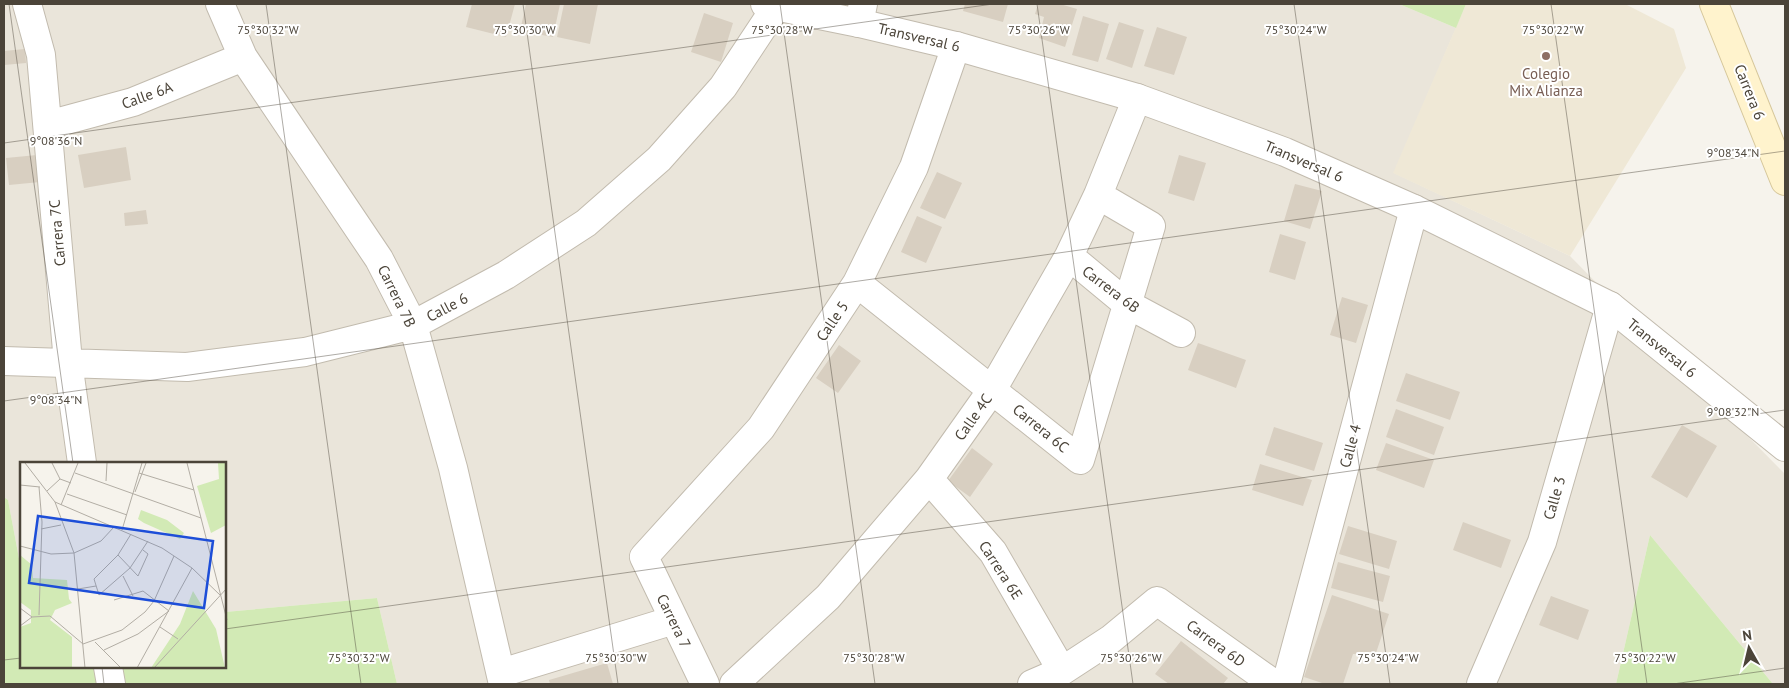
<svg xmlns="http://www.w3.org/2000/svg" width="1789" height="688" font-family="'PT Sans',sans-serif">
  <style>
    .residential { fill: #eae5da }
    .education { fill: #efe8d6 }
    .green { fill: #d2eab5 }
    .building { fill: #d8cfc1 }
    .lines { fill: none; stroke-linecap: round; stroke-linejoin: round }
    .minor-casing { stroke: #c2bbae; stroke-width: 30 }
    .tertiary-casing { stroke: #c2bbae; stroke-width: 30 }
    .secondary-casing { stroke: #d6c79b; stroke-width: 30 }
    .minor { stroke: #fff; stroke-width: 28 }
    .tertiary { stroke: #fff; stroke-width: 28 }
    .secondary { stroke: #fff3cd; stroke-width: 28 }
    .ticks { fill: none; stroke: #4b4439; stroke-width: 1; stroke-opacity: 0.45 }
    .education-dot { fill: #8d6e63; stroke: #fff; stroke-width: 2 }
    .labels { text-anchor: middle; dominant-baseline: central; stroke-width: 4; stroke-linejoin: round; paint-order: stroke }
    .street-label { font-size: 15px; fill: #4b4439; stroke: #fff }
    .education-label { font-size: 15px; fill: #785e54; stroke: #fff }
    .inset-road { fill: none; stroke: #b2ada4; stroke-width: 1 }
    .view { fill: #1d4ed8; fill-opacity: 0.15; stroke: #1d4ed8; stroke-width: 2.5 }
    .inset-edge { fill: none; stroke: #4b4439; stroke-width: 2.5 }
    .ticks-label { font-size: 12px; text-anchor: middle; fill: #4b4439; stroke: #fff; stroke-width: 4; stroke-linejoin: round; paint-order: stroke }
  </style>
  <rect width="100%" height="100%" fill="#f6f3ec"/>
  <path class="residential" d="M 4,4 L 1399,4 L 1456,28 L 1394,173 L 1570,256 L 1785,474 L 1785,684 L 1773,684 L 1650,535 L 1616,684 L 397,684 L 377,598 L 225,612 L 225,463 L 21,463 L 21,569 L 8,500 L 4,497 Z"/>
  <path class="education" d="M 1466,4 L 1625,4 L 1674,29 L 1686,68 L 1570,256 L 1393,173 Z"/>
  <path class="green" d="M 1399,4 L 1466,4 L 1456,28 Z
    M 4,497 L 8,500 L 21,569 L 21,667 L 225,667 L 225,612 L 377,598 L 397,684 L 4,684 Z
    M 1650,535 L 1773,684 L 1616,684 Z"/>
  <path class="building" d="M 472,4 L 515,4 L 506,37 L 466,27 Z
    M 526,4 L 560,4 L 553,37 L 520,31 Z
    M 564,4 L 598,4 L 590,44 L 557,37 Z
    M 965,4 L 1008,4 L 1003,22 L 963,11 Z
    M 1038,4 L 1060,4 L 1077,9 L 1065,47 L 1039,38 L 1044,17 L 1035,14 Z
    M 704,13 L 733,23 L 721,62 L 691,52 Z
    M 1083,16 L 1109,24 L 1098,62 L 1072,55 Z
    M 1119,22 L 1144,30 L 1132,68 L 1106,59 Z
    M 1157,27 L 1187,37 L 1174,75 L 1144,66 Z
    M 25,49 L 26,63 L 4,65 L 4,51 Z
    M 126,147 L 131,180 L 84,188 L 78,155 Z
    M 37,155 L 40,182 L 9,185 L 6,158 Z
    M 1179,155 L 1206,163 L 1194,201 L 1168,193 Z
    M 937,172 L 962,183 L 945,219 L 920,208 Z
    M 1295,184 L 1322,191 L 1310,229 L 1284,221 Z
    M 146,210 L 148,224 L 125,226 L 124,213 Z
    M 917,216 L 942,227 L 926,263 L 901,252 Z
    M 1280,234 L 1306,242 L 1295,280 L 1269,272 Z
    M 1342,297 L 1368,305 L 1356,343 L 1330,335 Z
    M 1198,343 L 1246,360 L 1236,388 L 1188,370 Z
    M 839,345 L 861,361 L 838,393 L 816,378 Z
    M 1406,373 L 1460,392 L 1450,420 L 1396,401 Z
    M 1396,409 L 1444,427 L 1434,455 L 1386,437 Z
    M 1682,425 L 1717,446 L 1687,498 L 1651,477 Z
    M 1274,427 L 1323,443 L 1314,471 L 1265,455 Z
    M 1386,443 L 1434,460 L 1424,488 L 1376,470 Z
    M 972,448 L 993,464 L 970,497 L 948,481 Z
    M 1260,464 L 1312,480 L 1303,506 L 1252,490 Z
    M 1463,522 L 1511,540 L 1501,568 L 1453,550 Z
    M 1348,526 L 1397,541 L 1389,569 L 1339,554 Z
    M 1338,562 L 1390,576 L 1383,602 L 1331,588 Z
    M 1332,595 L 1389,614 L 1376,653 L 1353,654 L 1343,684 L 1325,684 L 1304,677 Z
    M 1551,596 L 1589,610 L 1578,640 L 1539,625 Z
    M 1181,641 L 1228,678 L 1223,684 L 1169,684 L 1155,674 Z
    M 607,663 L 613,684 L 550,684 L 549,680 Z"/>
  <g class="lines">
    <defs>
      <path id="minor" d="M 27,4 L 41,55 L 68,362 L 82,463
        M 220,4 L 243,57 L 379,259 L 413,325 L 453,468 L 503,684
        M 859,23 L 863,4
        M 48,125 L 133,102 L 243,57
        M 1069,256 L 1127,304 L 1181,333
        M 857,283 L 1080,460 L 1151,226 L 1098,195
        M 4,361 L 187,367 L 305,352 L 413,325 L 506,275 L 586,223 L 659,159 L 723,87 L 776,7
        M 929,479 L 993,552 L 1062,671
        M 108,667 L 111,684
        M 501,673 L 674,620
        M 705,684 L 644,557 L 761,428 L 857,283 L 914,167 L 956,46
        M 734,684 L 828,597 L 929,479 L 992,390 L 1069,256 L 1098,195 L 1137,98
        M 1032,684 L 1062,671 L 1111,639 L 1157,601 L 1274,684
        M 1286,684 L 1414,209
        M 1481,684 L 1542,542 L 1610,306"/>
      <path id="tertiary" d="M 765,4 L 859,23 L 956,46 L 1137,98 L 1285,152 L 1414,209 L 1610,306 L 1785,447"/>
      <path id="secondary" d="M 1714,4 L 1785,181"/>
    </defs>
    <use href="#minor" class="minor-casing"/>
    <use href="#tertiary" class="tertiary-casing"/>
    <use href="#secondary" class="secondary-casing"/>
    <use href="#minor" class="minor"/>
    <use href="#tertiary" class="tertiary"/>
    <use href="#secondary" class="secondary"/>
  </g>
  <path class="ticks" d="M 9,4 L 73,463M 266,4 L 361,684M 523,4 L 618,684M 780,4 L 875,684M 1037,4 L 1133,684M 1294,4 L 1390,684M 1551,4 L 1647,684M 4,143 L 993,4M 4,401 L 1785,151M 225,629 L 1785,410M 4,660 L 21,658M 102,667 L 104,684M 1673,684 L 1785,668"/>
  <circle class="education-dot" cx="1546" cy="56" r="5"/>
  <g class="labels">
    <g class="street-label">
      <text transform="translate(919 37) rotate(13)">Transversal 6</text>
      <text transform="translate(1750 92) rotate(68)">Carrera 6</text>
      <text transform="translate(147 95) rotate(-20)">Calle 6A</text>
      <text transform="translate(1304 161) rotate(23)">Transversal 6</text>
      <text transform="translate(57 233) rotate(-95)">Carrera 7C</text>
      <text transform="translate(1111 289) rotate(37)">Carrera 6B</text>
      <text transform="translate(397 296) rotate(64)">Carrera 7B</text>
      <text transform="translate(447 307) rotate(-28)">Calle 6</text>
      <text transform="translate(832 321) rotate(-56)">Calle 5</text>
      <text transform="translate(1662 348) rotate(39)">Transversal 6</text>
      <text transform="translate(973 417) rotate(-55)">Calle 4C</text>
      <text transform="translate(1041 428) rotate(39)">Carrera 6C</text>
      <text transform="translate(1350 446) rotate(-75)">Calle 4</text>
      <text transform="translate(1554 498) rotate(-74)">Calle 3</text>
      <text transform="translate(1001 570) rotate(57)">Carrera 6E</text>
      <text transform="translate(674 621) rotate(64)">Carrera 7</text>
      <text transform="translate(1216 643) rotate(36)">Carrera 6D</text>
    </g>
    <g class="education-label">
      <text x="1546" y="73">Colegio<tspan x="1546" dy="17">Mix Alianza</tspan></text>
    </g>
  </g>
  <g transform="translate(20 462)">
    <rect width="206" height="206" fill="#f6f3ec"/>
    <path d="M 198,1 L 206,1 L 206,63 L 191,71 L 177,24 L 199,17 ZM 121,48 L 147,58 L 164,71 L 160,77 L 124,61 L 118,57 ZM 0,93 L 12,103 L 13,116 L 47,118 L 49,137 L 52,141 L 35,148 L 30,158 L 52,175 L 52,206 L 2,206 L 0,201 L 0,165 L 11,161 L 11,148 L 0,140 ZM 173,129 L 196,167 L 205,206 L 131,206 L 160,162 Z" fill="#d2eab5"/>
    <path class="inset-road" d="M 5,1 L 35,40 L 54,91 L 65,206M 32,1 L 40,17 L 51,21M 167,1 L 207,158M 55,11 L 181,56M 119,11 L 174,28M 86,19 L 87,1M 0,23 L 20,25M 19,25 L 22,60 L 19,153M 27,29 L 40,17M 115,30 L 126,1M 47,32 L 107,53M 35,40 L 142,86 L 172,106 L 200,133M 41,43 L 58,1M 21,67 L 41,63M 102,68 L 122,1M 111,72 L 98,93 L 74,117 L 79,133 L 110,106 L 128,79M 0,84 L 31,92 L 54,91 L 81,79 L 94,65M 98,93 L 118,114 L 128,92 L 123,88M 103,114 L 113,134M 58,127 L 76,124M 0,146 L 12,155M 0,164 L 12,155 L 30,154 L 63,182M 140,165 L 158,177M 75,180 L 101,206M 63,182 L 102,168 L 125,150 L 134,139 L 154,94M 84,188 L 118,172 L 149,149 L 123,129 L 94,138M 117,206 L 172,106M 134,206 L 207,126"/>
    <path class="view" d="M 18,54 L 193,79 L 184,146 L 9,121 Z"/>
    <rect width="206" height="206" class="inset-edge"/>
  </g>
  <g class="ticks-label">
    <text x="268" y="34">75°30'32"W</text>
    <text x="525" y="34">75°30'30"W</text>
    <text x="782" y="34">75°30'28"W</text>
    <text x="1039" y="34">75°30'26"W</text>
    <text x="1296" y="34">75°30'24"W</text>
    <text x="1553" y="34">75°30'22"W</text>
    <text x="56" y="145">9°08'36"N</text>
    <text x="1733" y="157">9°08'34"N</text>
    <text x="56" y="404">9°08'34"N</text>
    <text x="1733" y="416">9°08'32"N</text>
    <text x="359" y="662">75°30'32"W</text>
    <text x="616" y="662">75°30'30"W</text>
    <text x="874" y="662">75°30'28"W</text>
    <text x="1131" y="662">75°30'26"W</text>
    <text x="1388" y="662">75°30'24"W</text>
    <text x="1645" y="662">75°30'22"W</text>
  </g>
  <rect width="1789" height="688" fill="none" stroke="#4b4439" stroke-width="10"/>
  <g transform="translate(1749 648) rotate(352)" stroke="#ffffff" stroke-width="4" paint-order="stroke">
  <path d="M0-4L9 19L0 12L-9 19Z" fill="#4b4439"/>
  <text y="-8" font-size="14" font-weight="bold" text-anchor="middle" fill="#4b4439">N</text>
  </g>
</svg>
